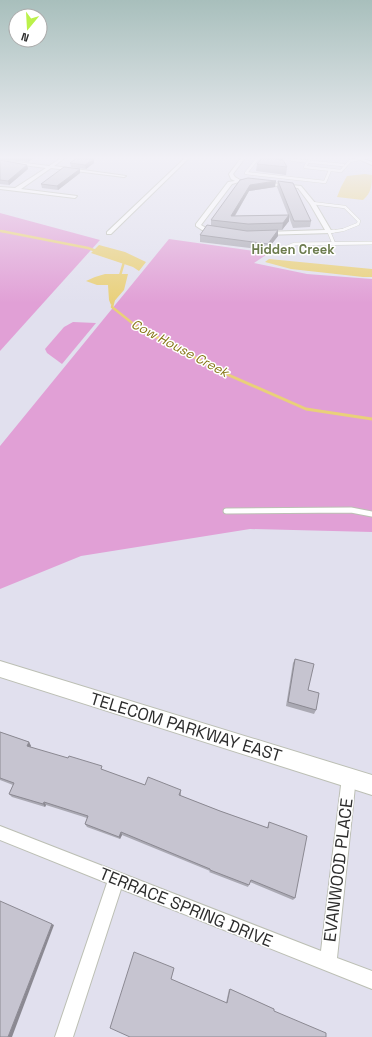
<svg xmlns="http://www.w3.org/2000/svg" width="372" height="1037" viewBox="0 0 372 1037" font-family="'Space Grotesk',sans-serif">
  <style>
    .green { fill: #e1a0d6 }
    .water { fill: #e9d07a }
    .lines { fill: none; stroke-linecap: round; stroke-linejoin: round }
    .stream-far2 { stroke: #e9d07a; stroke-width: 2 }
    .stream-far1 { stroke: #e9d07a; stroke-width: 2.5 }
    .stream { stroke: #e9d07a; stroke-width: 3 }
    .lane-far2-casing { stroke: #bcbfb4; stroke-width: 3.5 }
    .lane-far1-casing { stroke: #bcbfb4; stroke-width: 4 }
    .lane-casing { stroke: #bcbfb4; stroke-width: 7 }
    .street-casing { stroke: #bcbfb4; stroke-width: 2 }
    .secondary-casing { stroke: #bcbfb4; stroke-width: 2 }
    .lane-far2 { stroke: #fff; stroke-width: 2.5 }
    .lane-far1 { stroke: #fff; stroke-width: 3 }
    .lane { stroke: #fff; stroke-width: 5 }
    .street { fill: #fff; fill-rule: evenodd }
    .secondary { fill: #fff; fill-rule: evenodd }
    .wall { fill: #aaa9b3 }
    .shaded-wall { fill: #8b8992 }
    .building { fill: #c6c4d0; stroke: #8b8992 }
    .labels { text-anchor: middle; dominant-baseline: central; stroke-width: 3; stroke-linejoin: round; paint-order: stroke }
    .far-neighbourhood-label { font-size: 13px; font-weight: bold; fill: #6d7c4f; stroke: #fff }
    .far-water-label { font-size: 13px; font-style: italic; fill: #857414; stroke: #fff }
    .near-street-label { font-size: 17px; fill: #2d2d2d; stroke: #fff }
  </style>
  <rect width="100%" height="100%" fill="#e1e0ee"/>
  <g class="green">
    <path d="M 0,213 L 100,240 L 0,351 Z"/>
    <path d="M 169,239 L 269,253 L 254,263 L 307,274 L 372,279 L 372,532 L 250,529 L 81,556 L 0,589 L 0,446 Z"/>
    <path d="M 73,322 L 96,323 L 62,364 L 47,353 L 45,349 L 64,327 Z"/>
  </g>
  <g class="water">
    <path d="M 365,174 L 372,175 C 372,186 371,193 363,200 L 337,197 L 341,187 L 347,176 Z"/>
    <path d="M 99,245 L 125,252 L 146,262 L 139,271 L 133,267 L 91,253 Z"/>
    <path d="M 269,259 L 372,269 L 372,277 L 363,277 L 291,269 L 265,262 Z"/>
    <path d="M 105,274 L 128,274 L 124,290 L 111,305 L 109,300 L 108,285 L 97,285 L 86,281 L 95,277 Z"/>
  </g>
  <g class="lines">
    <path class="stream-far2" d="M 0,231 L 7,232"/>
    <g class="stream-far1">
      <path d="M 1,231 L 88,248 L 99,252"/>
      <path d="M 119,279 L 124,262 L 122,261"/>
      <path d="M 114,299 L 112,307 L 136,326"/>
    </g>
    <path class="stream" d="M 134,325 L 224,373 L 306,409 L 372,419"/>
    <defs>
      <g id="lane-far2">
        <path d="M 258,158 L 246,173 L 325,182 L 330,170"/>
        <path d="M 293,158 L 292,160 L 343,165"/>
        <path d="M 310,158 L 305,167 L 341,171 L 350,161 L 364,158"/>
        <path d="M 312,203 L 345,207 L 359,221 L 358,224 L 343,230 L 329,232"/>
      </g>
      <g id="lane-far1">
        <path d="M 334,244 L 329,232 L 334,231"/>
        <path d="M 289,252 L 287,247 L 295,244 L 372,243"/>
      </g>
      <path id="lane" d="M 226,511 L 351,510 L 372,514"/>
      <g id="street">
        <path d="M 61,158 L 65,158 L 54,166 L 126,176 L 124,177 L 51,168 L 21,189 L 77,196 L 75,198 L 0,189 L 0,187 L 15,188 L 46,168 L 0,162 L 0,160 L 49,166 Z"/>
        <path d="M 185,158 L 189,158 L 111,234 L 107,234 L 107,232 Z"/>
        <path d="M 241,158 L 245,158 L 233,174 L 235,177 L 240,180 L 301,186 L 315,203 L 332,232 L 331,233 L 262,235 L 261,234 L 264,232 L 325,230 L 310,204 L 298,188 L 239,182 L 232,184 L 201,225 L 206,228 L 220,230 L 220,232 L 202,230 L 196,226 L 196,224 L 228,182 L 235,181 L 231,179 L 229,174 Z"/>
        <path d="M 356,158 L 361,158 L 372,162 L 372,165 Z"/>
        <path d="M 349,770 L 354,772 L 356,777 L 337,958 L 372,971 L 372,989 L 121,889 L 73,1037 L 55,1037 L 107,883 L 0,840 L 0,826 L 321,951 L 342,777 L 344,772 Z"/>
      </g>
      <path id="secondary" d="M 0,661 L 372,775 L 372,795 L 0,677 Z"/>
    </defs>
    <use href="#lane-far2" class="lane-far2-casing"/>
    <use href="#lane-far1" class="lane-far1-casing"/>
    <use href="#lane" class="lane-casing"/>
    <use href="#street" class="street-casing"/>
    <use href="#secondary" class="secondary-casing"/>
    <use href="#lane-far2" class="lane-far2"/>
    <use href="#lane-far1" class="lane-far1"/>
    <use href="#lane" class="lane"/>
    <use href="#street" class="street"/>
    <use href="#secondary" class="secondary"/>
  </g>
  <g class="wall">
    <path d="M 0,158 L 34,158 L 28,162 L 0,159 Z"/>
    <path d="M 0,160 L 27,165 L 28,169 L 9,185 L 0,184 Z"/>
    <path d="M 282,160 L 287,167 L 286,175 L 256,171 L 257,164 Z"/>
    <path d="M 70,163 L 94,163 L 86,169 L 71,167 Z"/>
    <path d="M 80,169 L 80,173 L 58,190 L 42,188 L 41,184 Z"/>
    <path d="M 240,180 L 275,187 L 249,191 L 235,216 L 288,215 L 277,187 L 278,181 L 311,221 L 310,227 L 293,228 L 289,217 L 289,221 L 282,230 L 278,230 L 278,236 L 267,250 L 200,242 L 200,235 L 211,226 L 211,220 Z"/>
    <path d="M 295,659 L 308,690 L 316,710 L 314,714 L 286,706 L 293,663 Z"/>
    <path d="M 0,732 L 29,742 L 31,746 L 30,747 L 103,770 L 145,785 L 181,790 L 181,796 L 220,811 L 267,828 L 269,822 L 295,898 L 293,900 L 250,882 L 248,887 L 209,872 L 210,871 L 122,835 L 120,839 L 87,827 L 85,824 L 87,818 L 46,805 L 45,807 L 12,797 L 9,794 L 13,785 L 0,780 Z"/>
    <path d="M 174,968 L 171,979 L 226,1003 L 229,989 L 230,989 L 274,1009 L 130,1037 Z"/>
  </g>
  <g class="shaded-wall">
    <path d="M 27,158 L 34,158 L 28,162 Z"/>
    <path d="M 280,158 L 284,158 L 278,167 L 279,160 Z"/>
    <path d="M 94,159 L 94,163 L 86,169 L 85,165 Z"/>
    <path d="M 27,165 L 28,169 L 9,185 L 8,181 Z"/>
    <path d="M 80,169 L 80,173 L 58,190 L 57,186 Z"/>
    <path d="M 276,181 L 275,187 L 249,191 L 231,222 L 231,216 L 250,185 Z"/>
    <path d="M 289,215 L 289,221 L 282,230 L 283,223 Z"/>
    <path d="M 278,230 L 278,236 L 267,250 L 268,244 Z"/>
    <path d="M 29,742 L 31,746 L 29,749 L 27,746 Z"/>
    <path d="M 44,802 L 46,805 L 45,807 L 43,804 Z"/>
    <path d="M 121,832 L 122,835 L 120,839 L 119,837 Z"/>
    <path d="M 52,924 L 54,925 L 12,1037 L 8,1037 Z"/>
  </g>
  <g class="building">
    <path d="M 77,158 L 86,158 L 94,159 L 85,165 L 70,163 Z"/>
    <path d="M 262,158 L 280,158 L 279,160 L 283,160 L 287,167 L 257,164 Z"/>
    <path d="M 0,160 L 27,165 L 8,181 L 0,180 Z"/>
    <path d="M 64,167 L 80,169 L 57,186 L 41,184 Z"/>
    <path d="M 248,178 L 276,181 L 250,185 L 231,216 L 289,215 L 283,223 L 248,224 L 211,220 L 240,180 Z"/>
    <path d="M 278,181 L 293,183 L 311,221 L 294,221 Z"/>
    <path d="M 207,225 L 247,231 L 278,230 L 268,244 L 200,235 Z"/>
    <path d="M 295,659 L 314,664 L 308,690 L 319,693 L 316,710 L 288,702 Z"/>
    <path d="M 0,732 L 29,742 L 27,746 L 68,758 L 69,756 L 102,766 L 101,769 L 145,785 L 148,777 L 181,790 L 179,795 L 220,811 L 268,828 L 269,822 L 307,836 L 295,898 L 251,880 L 249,885 L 210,870 L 210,869 L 121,832 L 119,837 L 85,824 L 88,816 L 44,802 L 43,804 L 9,794 L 14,783 L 0,778 Z"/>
    <path d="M 0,901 L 52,924 L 8,1037 L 0,1037 Z"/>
    <path d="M 134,952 L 174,968 L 171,979 L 227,1003 L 230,989 L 274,1009 L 274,1011 L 326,1033 L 326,1037 L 130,1037 L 110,1028 Z"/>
  </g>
  <linearGradient id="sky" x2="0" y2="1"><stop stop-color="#a8bfbc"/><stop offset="0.52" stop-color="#f2f1f7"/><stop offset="1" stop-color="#f2f1f7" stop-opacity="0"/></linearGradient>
  <rect width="372" height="303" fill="url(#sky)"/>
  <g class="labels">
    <g class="far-neighbourhood-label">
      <text x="293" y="249">Hidden Creek</text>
    </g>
    <g class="far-water-label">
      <text transform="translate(180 348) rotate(28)">Cow House Creek</text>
    </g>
    <g class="near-street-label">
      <text transform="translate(186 727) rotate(17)">TELECOM PARKWAY EAST</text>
      <text transform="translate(338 870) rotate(-83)">EVANWOOD PLACE</text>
      <text transform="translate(186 907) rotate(22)">TERRACE SPRING DRIVE</text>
    </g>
  </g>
  <g transform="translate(28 28) rotate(198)"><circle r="19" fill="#ffffff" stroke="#ababab"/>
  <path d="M0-3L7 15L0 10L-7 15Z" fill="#bbf14a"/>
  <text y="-6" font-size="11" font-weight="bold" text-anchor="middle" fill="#2d2d2d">N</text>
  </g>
</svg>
